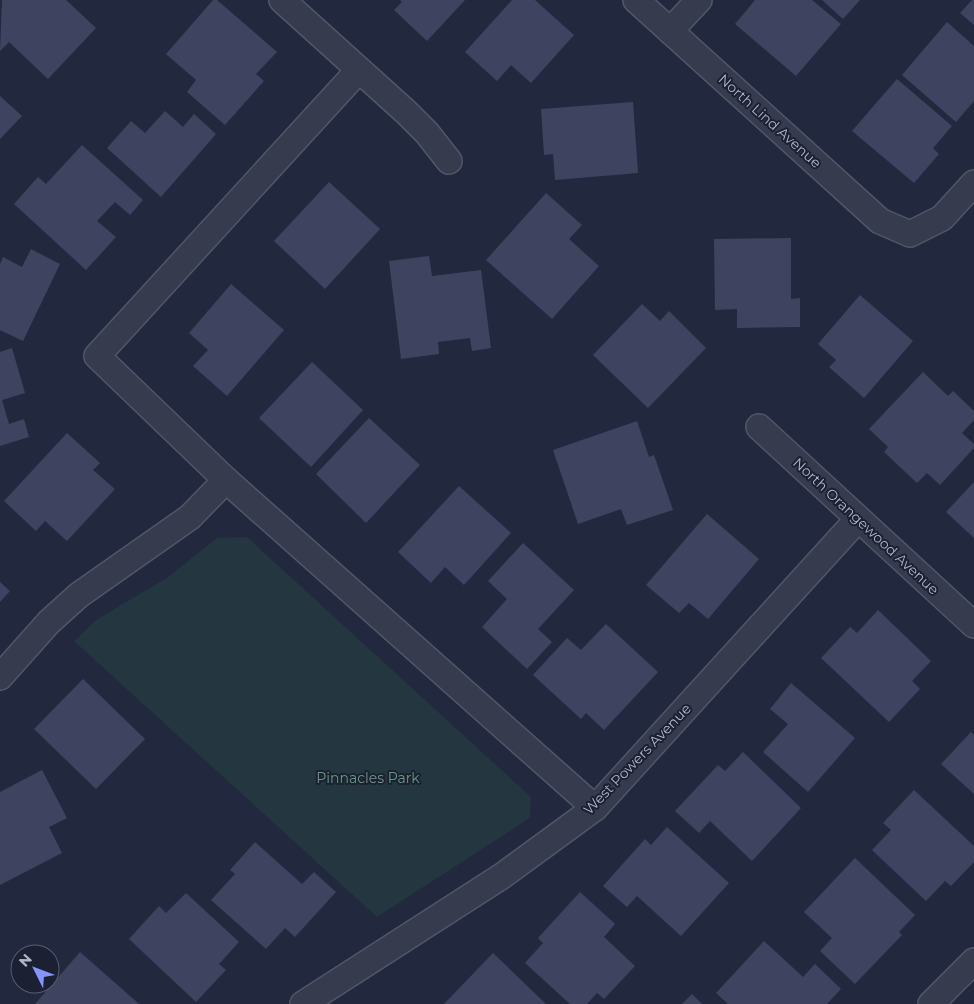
<svg xmlns="http://www.w3.org/2000/svg" width="974" height="1004" viewBox="0 0 974 1004" font-family="Montserrat,sans-serif">
  <style>
    .green { fill: #24363f }
    .building { fill: #3e445f }
    .lines { fill: none; stroke-linecap: round; stroke-linejoin: round }
    .minor-casing { stroke: #525669; stroke-width: 28 }
    .minor { stroke: #363b4e; stroke-width: 25 }
    .labels { text-anchor: middle; dominant-baseline: central; stroke-width: 4; stroke-linejoin: round; paint-order: stroke }
    .street-label { font-size: 14px; fill: #b2b6c9; stroke: #1c2033 }
    .park-label { font-size: 14px; fill: #689c80; stroke: #1c2033 }
  </style>
  <rect width="100%" height="100%" fill="#22283e"/>
  <path class="green" d="M 247,537 L 531,797 L 530,818 L 377,917 L 74,641 L 96,620 L 168,577 L 217,538 Z"/>
  <g class="building">
    <path d="M 2,0 L 66,0 L 96,28 L 48,79 L 9,42 L 0,51 Z"/>
    <path d="M 213,0 L 217,0 L 277,52 L 256,74 L 264,81 L 225,125 L 187,92 L 196,80 L 166,54 Z"/>
    <path d="M 400,0 L 465,0 L 427,41 L 394,10 L 402,2 Z"/>
    <path d="M 512,0 L 535,0 L 574,35 L 531,83 L 511,65 L 497,81 L 465,52 Z"/>
    <path d="M 755,0 L 812,0 L 841,24 L 796,76 L 735,24 Z"/>
    <path d="M 822,0 L 860,0 L 843,19 Z"/>
    <path d="M 972,0 L 974,0 L 974,25 L 960,13 Z"/>
    <path d="M 947,22 L 974,46 L 974,101 L 956,122 L 902,75 Z"/>
    <path d="M 897,79 L 952,126 L 933,148 L 939,154 L 914,183 L 852,131 Z"/>
    <path d="M 0,96 L 22,116 L 0,139 Z"/>
    <path d="M 633,102 L 638,173 L 555,180 L 553,154 L 544,155 L 541,109 Z"/>
    <path d="M 165,111 L 183,127 L 194,114 L 216,134 L 161,197 L 107,148 L 131,121 L 145,133 Z"/>
    <path d="M 82,145 L 143,200 L 130,215 L 115,202 L 97,221 L 116,237 L 86,270 L 14,204 L 38,177 L 46,184 Z"/>
    <path d="M 329,182 L 380,229 L 325,289 L 274,241 Z"/>
    <path d="M 546,193 L 582,225 L 569,239 L 599,266 L 552,319 L 486,260 Z"/>
    <path d="M 791,238 L 791,299 L 800,298 L 800,327 L 737,328 L 737,309 L 715,310 L 714,239 Z"/>
    <path d="M 31,249 L 60,264 L 23,341 L 0,330 L 0,264 L 3,257 L 22,267 Z"/>
    <path d="M 429,256 L 432,276 L 481,270 L 491,348 L 472,351 L 470,338 L 438,342 L 439,354 L 401,359 L 389,261 Z"/>
    <path d="M 231,284 L 284,330 L 227,396 L 193,366 L 208,350 L 189,333 Z"/>
    <path d="M 860,295 L 913,341 L 864,398 L 829,367 L 836,360 L 818,344 Z"/>
    <path d="M 642,304 L 660,321 L 669,311 L 706,348 L 648,408 L 593,355 Z"/>
    <path d="M 12,348 L 25,393 L 2,400 L 9,424 L 24,419 L 29,437 L 0,446 L 0,352 Z"/>
    <path d="M 312,362 L 363,410 L 311,467 L 259,418 Z"/>
    <path d="M 923,372 L 948,396 L 953,391 L 974,411 L 974,420 L 962,433 L 974,444 L 974,448 L 940,485 L 927,473 L 917,483 L 884,452 L 888,447 L 869,429 Z"/>
    <path d="M 369,418 L 420,465 L 366,523 L 316,474 Z"/>
    <path d="M 637,421 L 649,457 L 654,455 L 673,510 L 627,525 L 621,509 L 578,524 L 553,450 Z"/>
    <path d="M 67,433 L 100,463 L 93,470 L 115,489 L 67,541 L 45,521 L 36,531 L 4,501 Z"/>
    <path d="M 974,482 L 974,538 L 946,512 Z"/>
    <path d="M 459,486 L 511,533 L 464,585 L 445,567 L 431,583 L 398,552 Z"/>
    <path d="M 707,514 L 759,559 L 708,619 L 689,603 L 679,613 L 646,585 Z"/>
    <path d="M 523,543 L 574,590 L 538,629 L 552,642 L 527,669 L 482,627 L 507,599 L 488,581 Z"/>
    <path d="M 0,582 L 10,591 L 0,602 Z"/>
    <path d="M 878,610 L 931,661 L 912,681 L 920,689 L 889,722 L 821,658 L 850,627 L 857,633 Z"/>
    <path d="M 606,624 L 658,672 L 604,730 L 586,713 L 581,719 L 533,675 L 567,638 L 581,650 Z"/>
    <path d="M 83,679 L 145,739 L 96,789 L 34,729 Z"/>
    <path d="M 791,683 L 855,738 L 808,792 L 763,752 L 788,724 L 770,709 Z"/>
    <path d="M 971,732 L 974,735 L 974,794 L 941,764 Z"/>
    <path d="M 743,752 L 801,808 L 752,861 L 710,821 L 699,833 L 675,811 L 718,765 L 725,771 Z"/>
    <path d="M 42,770 L 67,818 L 49,827 L 62,853 L 0,885 L 0,792 Z"/>
    <path d="M 914,790 L 974,846 L 974,862 L 951,886 L 945,881 L 926,901 L 872,850 L 891,830 L 883,823 Z"/>
    <path d="M 667,827 L 729,883 L 681,936 L 637,896 L 627,907 L 603,886 L 645,839 L 651,845 Z"/>
    <path d="M 255,842 L 302,884 L 314,872 L 336,892 L 295,937 L 285,928 L 266,949 L 211,900 L 235,874 L 230,870 Z"/>
    <path d="M 855,858 L 915,915 L 899,932 L 902,935 L 855,984 L 820,951 L 832,938 L 804,912 Z"/>
    <path d="M 580,892 L 615,924 L 604,937 L 635,966 L 604,999 L 597,993 L 587,1004 L 570,1004 L 525,963 L 543,943 L 538,938 Z"/>
    <path d="M 186,893 L 239,942 L 219,964 L 226,970 L 196,1002 L 129,939 L 159,906 L 166,913 Z"/>
    <path d="M 764,941 L 803,977 L 815,964 L 841,989 L 827,1004 L 728,1004 L 716,993 Z"/>
    <path d="M 80,952 L 139,1004 L 35,1004 Z"/>
    <path d="M 493,953 L 546,1004 L 444,1004 Z"/>
    <path d="M 692,994 L 702,1004 L 682,1004 Z"/>
  </g>
  <g class="lines">
    <defs>
      <g id="minor">
        <path d="M 282,0 L 406,112 L 427,133 L 449,161"/>
        <path d="M 636,0 L 880,221 L 910,234 L 942,218 L 974,183"/>
        <path d="M 670,31 L 699,0"/>
        <path d="M 358,71 L 97,356 L 226,480 L 595,808"/>
        <path d="M 759,427 L 974,625"/>
        <path d="M 0,677 L 49,622 L 79,595 L 190,517 L 226,480"/>
        <path d="M 303,1004 L 502,876 L 595,808 L 858,519"/>
        <path d="M 931,1004 L 974,961"/>
      </g>
    </defs>
    <use href="#minor" class="minor-casing"/>
    <use href="#minor" class="minor"/>
  </g>
  <g class="labels">
    <g class="street-label">
      <text transform="translate(770 121) rotate(42)">North Lind Avenue</text>
      <text transform="translate(866 526) rotate(43)">North Orangewood Avenue</text>
      <text transform="translate(637 759) rotate(-46)">West Powers Avenue</text>
    </g>
    <g class="park-label">
      <text x="368" y="778">Pinnacles Park</text>
    </g>
  </g>
  <g transform="translate(35 969) rotate(312)"><circle r="24" fill="#1c2033" stroke="#585c6f"/>
  <path d="M0-4L9 19L0 12L-9 19Z" fill="#8496fd"/>
  <text y="-8" font-size="14" font-weight="bold" text-anchor="middle" fill="#b2b6c9">N</text>
  </g>
</svg>
